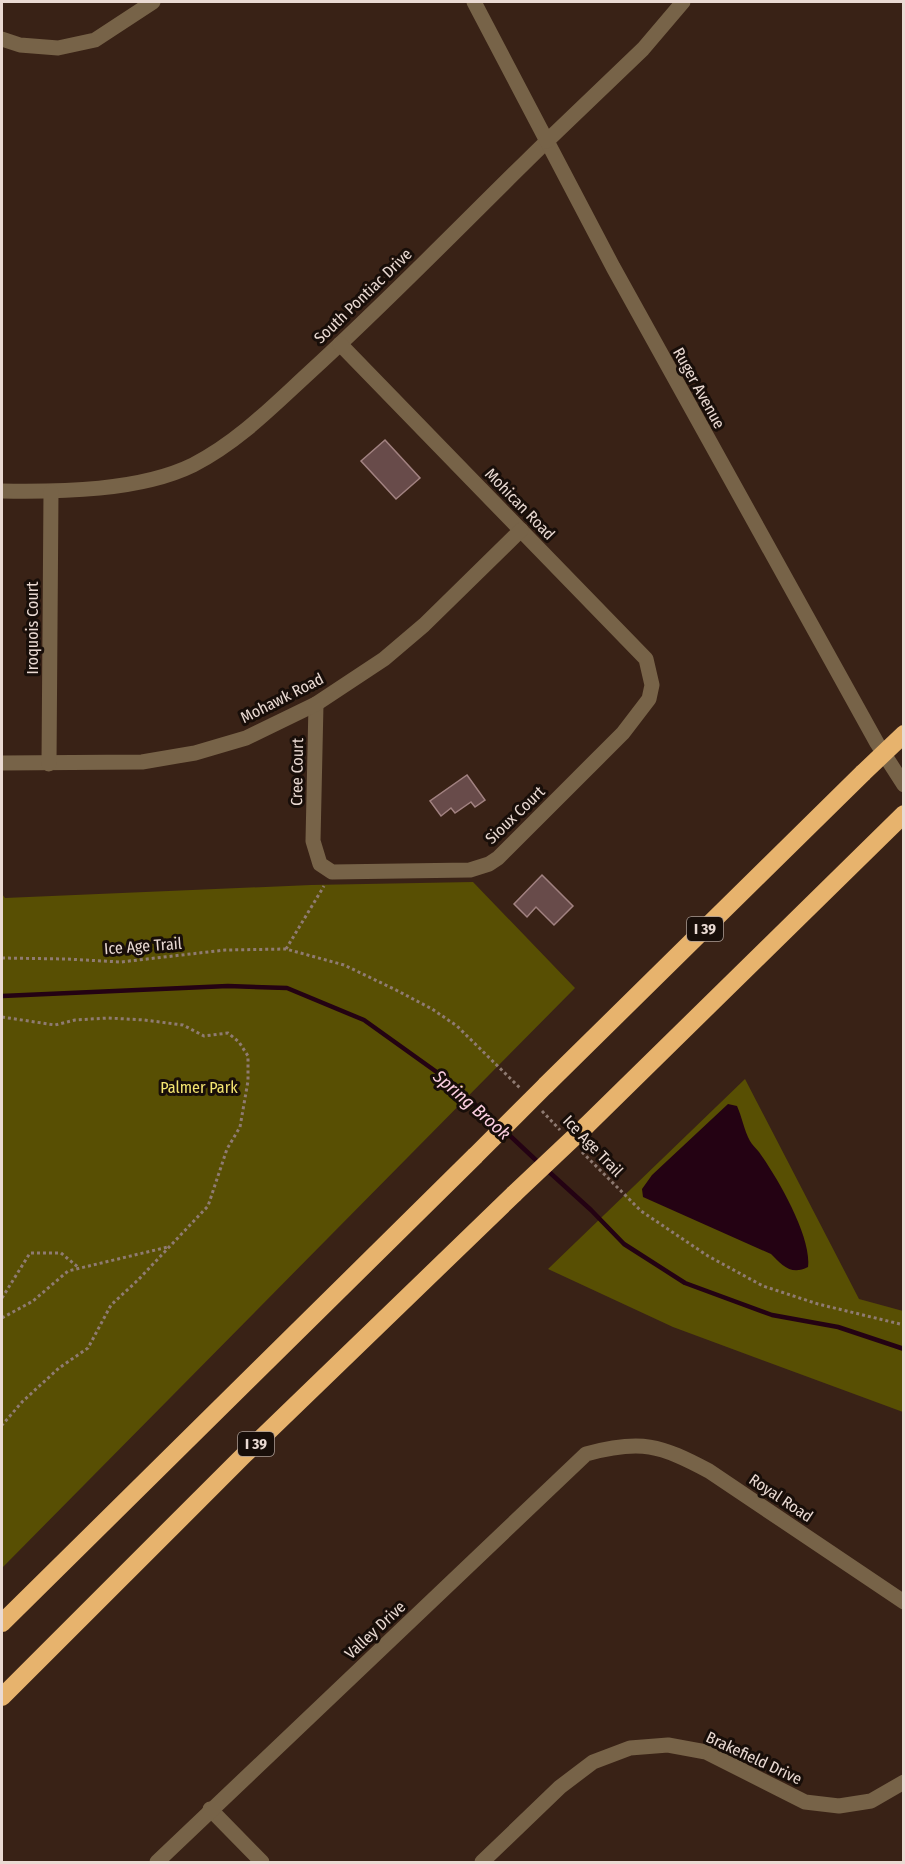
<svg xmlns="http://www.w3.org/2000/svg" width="905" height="1864" viewBox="0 0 905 1864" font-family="'Fira Sans Condensed',sans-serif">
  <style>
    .green { fill: #584f03 }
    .water { fill: #240213 }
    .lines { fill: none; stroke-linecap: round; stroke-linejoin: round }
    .stream { stroke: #240213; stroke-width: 4.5 }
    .building { fill: #684b4a; stroke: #a28281; stroke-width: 1.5 }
    .path { stroke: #8f7b72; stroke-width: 3; stroke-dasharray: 3 3; stroke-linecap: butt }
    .minor { stroke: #776348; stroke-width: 15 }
    .tertiary { stroke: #776348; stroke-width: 15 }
    .motorway { stroke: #e7b36d; stroke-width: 18 }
    .motorway-bridge { stroke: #e7b36d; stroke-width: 18 }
    .labels { text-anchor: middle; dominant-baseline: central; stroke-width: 6; stroke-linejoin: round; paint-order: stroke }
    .shield { fill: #180e09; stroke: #ab9d96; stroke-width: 1.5 }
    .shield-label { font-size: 15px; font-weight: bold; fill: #eadad3 }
    .street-label { font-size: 16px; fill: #eadad3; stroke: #180e09 }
    .park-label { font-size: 16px; fill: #f4e471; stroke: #180e09 }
    .water-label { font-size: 18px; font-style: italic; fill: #fccfe1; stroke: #180e09 }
  </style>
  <rect width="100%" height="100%" fill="#392216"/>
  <g class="green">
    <path d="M 473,882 L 575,988 L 2,1568 L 2,894 L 5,898 L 311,885 Z"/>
    <path d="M 745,1079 L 859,1299 L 903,1311 L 903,1412 L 673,1327 L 548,1269 Z"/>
  </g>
  <path class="water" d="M 728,1104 L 737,1106 C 742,1117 744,1130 750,1141 C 752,1145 756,1148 759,1152 C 777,1177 812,1237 808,1267 C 791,1276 782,1265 771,1254 L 643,1197 L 642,1189 L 652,1175 Z"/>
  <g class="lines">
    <g class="stream">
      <path d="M 2,996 L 228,986 L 287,988 L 364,1020 L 452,1083 L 498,1126"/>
      <path d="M 505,1131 L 540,1164"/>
      <path d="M 547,1170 L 591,1210 L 624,1244 L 685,1283 L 772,1315 L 838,1327 L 904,1349"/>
    </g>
  </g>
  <g class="building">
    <path d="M 385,440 L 420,478 L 396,499 L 361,461 Z"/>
    <path d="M 467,775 L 485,800 L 475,807 L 471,802 L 455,813 L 451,808 L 441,816 L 430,801 Z"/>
    <path d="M 542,875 L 573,906 L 554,925 L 536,907 L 527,917 L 514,904 Z"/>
  </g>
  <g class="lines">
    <g class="path">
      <path d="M 286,949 L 324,886"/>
      <path d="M 2,958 L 66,959 L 121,962 L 225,950 L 286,949 L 344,965 L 396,990 L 432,1009 L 457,1026 L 521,1089"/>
      <path d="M 2,1017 L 55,1025 L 75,1020 L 108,1018 L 144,1020 L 183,1025 L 204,1036 L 228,1033 L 239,1042 L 248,1056 L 248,1081 L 240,1127 L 227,1149 L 208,1206 L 138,1280 L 111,1305 L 88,1348 L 59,1368 L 23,1401 L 2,1425"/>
      <path d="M 542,1111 L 560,1130"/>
      <path d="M 582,1152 L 641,1211 L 708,1256 L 763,1286 L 818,1304 L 904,1325"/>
      <path d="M 2,1298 L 30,1253 L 61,1253 L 79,1268"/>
      <path d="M 2,1318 L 33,1301 L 68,1271 L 168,1247"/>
    </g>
    <g class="minor">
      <path d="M 2,39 L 20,45 L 58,48 L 95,40 L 153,2"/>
      <path d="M 2,491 C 60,492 140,491 193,465 C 238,442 273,406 310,372 C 391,298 468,218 547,141"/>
      <path d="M 316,704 L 313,841 L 320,864 L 332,872 L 470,870 L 489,864 L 498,858 L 623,733 L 649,699 L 652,685 L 646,659 L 340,344"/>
      <path d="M 2,763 L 142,762 L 195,753 L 246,738 L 316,704 L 384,659 L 424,625 L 521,530"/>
      <path d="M 49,764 L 51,492"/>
      <path d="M 210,1809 L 262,1862"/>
      <path d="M 157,1862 L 586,1454 C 641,1439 660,1445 709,1471 L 904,1602"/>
      <path d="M 482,1862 L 560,1787 L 593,1762 L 630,1748 L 668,1745 L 706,1752 L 805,1802 L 839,1806 L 871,1801 L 904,1782"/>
    </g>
    <g class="tertiary">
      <path d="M 474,2 L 613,267 L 877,743 L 904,785"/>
      <path d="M 547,141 L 643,49 L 683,2"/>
    </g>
    <g class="motorway">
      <path d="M 546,1085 L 863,773"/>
      <path d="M 586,1126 L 904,814"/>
      <path d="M 2,1623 L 475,1156"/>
      <path d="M 2,1697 L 244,1455 L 514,1194"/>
    </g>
    <g class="motorway-bridge">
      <path d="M 863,773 L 904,734"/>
      <path d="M 475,1156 L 546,1085"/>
      <path d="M 514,1194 L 586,1126"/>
    </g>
  </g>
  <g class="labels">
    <g class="shield">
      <rect x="687" y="917" width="36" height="24" rx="4.5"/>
      <rect x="238" y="1432" width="36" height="24" rx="4.5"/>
    </g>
    <g class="shield-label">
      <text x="705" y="929">I 39</text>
      <text x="256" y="1444">I 39</text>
    </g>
    <g class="street-label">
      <text transform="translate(363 296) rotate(-44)">South Pontiac Drive</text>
      <text transform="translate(699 388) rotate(61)">Ruger Avenue</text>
      <text transform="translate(520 504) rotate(46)">Mohican Road</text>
      <text transform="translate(32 628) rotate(-90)">Iroquois Court</text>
      <text transform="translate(282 698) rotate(-27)">Mohawk Road</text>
      <text transform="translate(297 772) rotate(-89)">Cree Court</text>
      <text transform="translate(515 815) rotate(-44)">Sioux Court</text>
      <text transform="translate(143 946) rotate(-4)">Ice Age Trail</text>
      <text transform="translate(593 1146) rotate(46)">Ice Age Trail</text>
      <text transform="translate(781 1498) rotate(34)">Royal Road</text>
      <text transform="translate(375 1630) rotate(-43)">Valley Drive</text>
      <text transform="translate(754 1758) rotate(25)">Brakefield Drive</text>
    </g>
    <g class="park-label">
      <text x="199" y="1087">Palmer Park</text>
    </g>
    <g class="water-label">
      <text transform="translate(472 1105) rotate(41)">Spring Brook</text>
    </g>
  </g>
  <rect width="905" height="1864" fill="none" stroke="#eadad3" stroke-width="6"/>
</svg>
